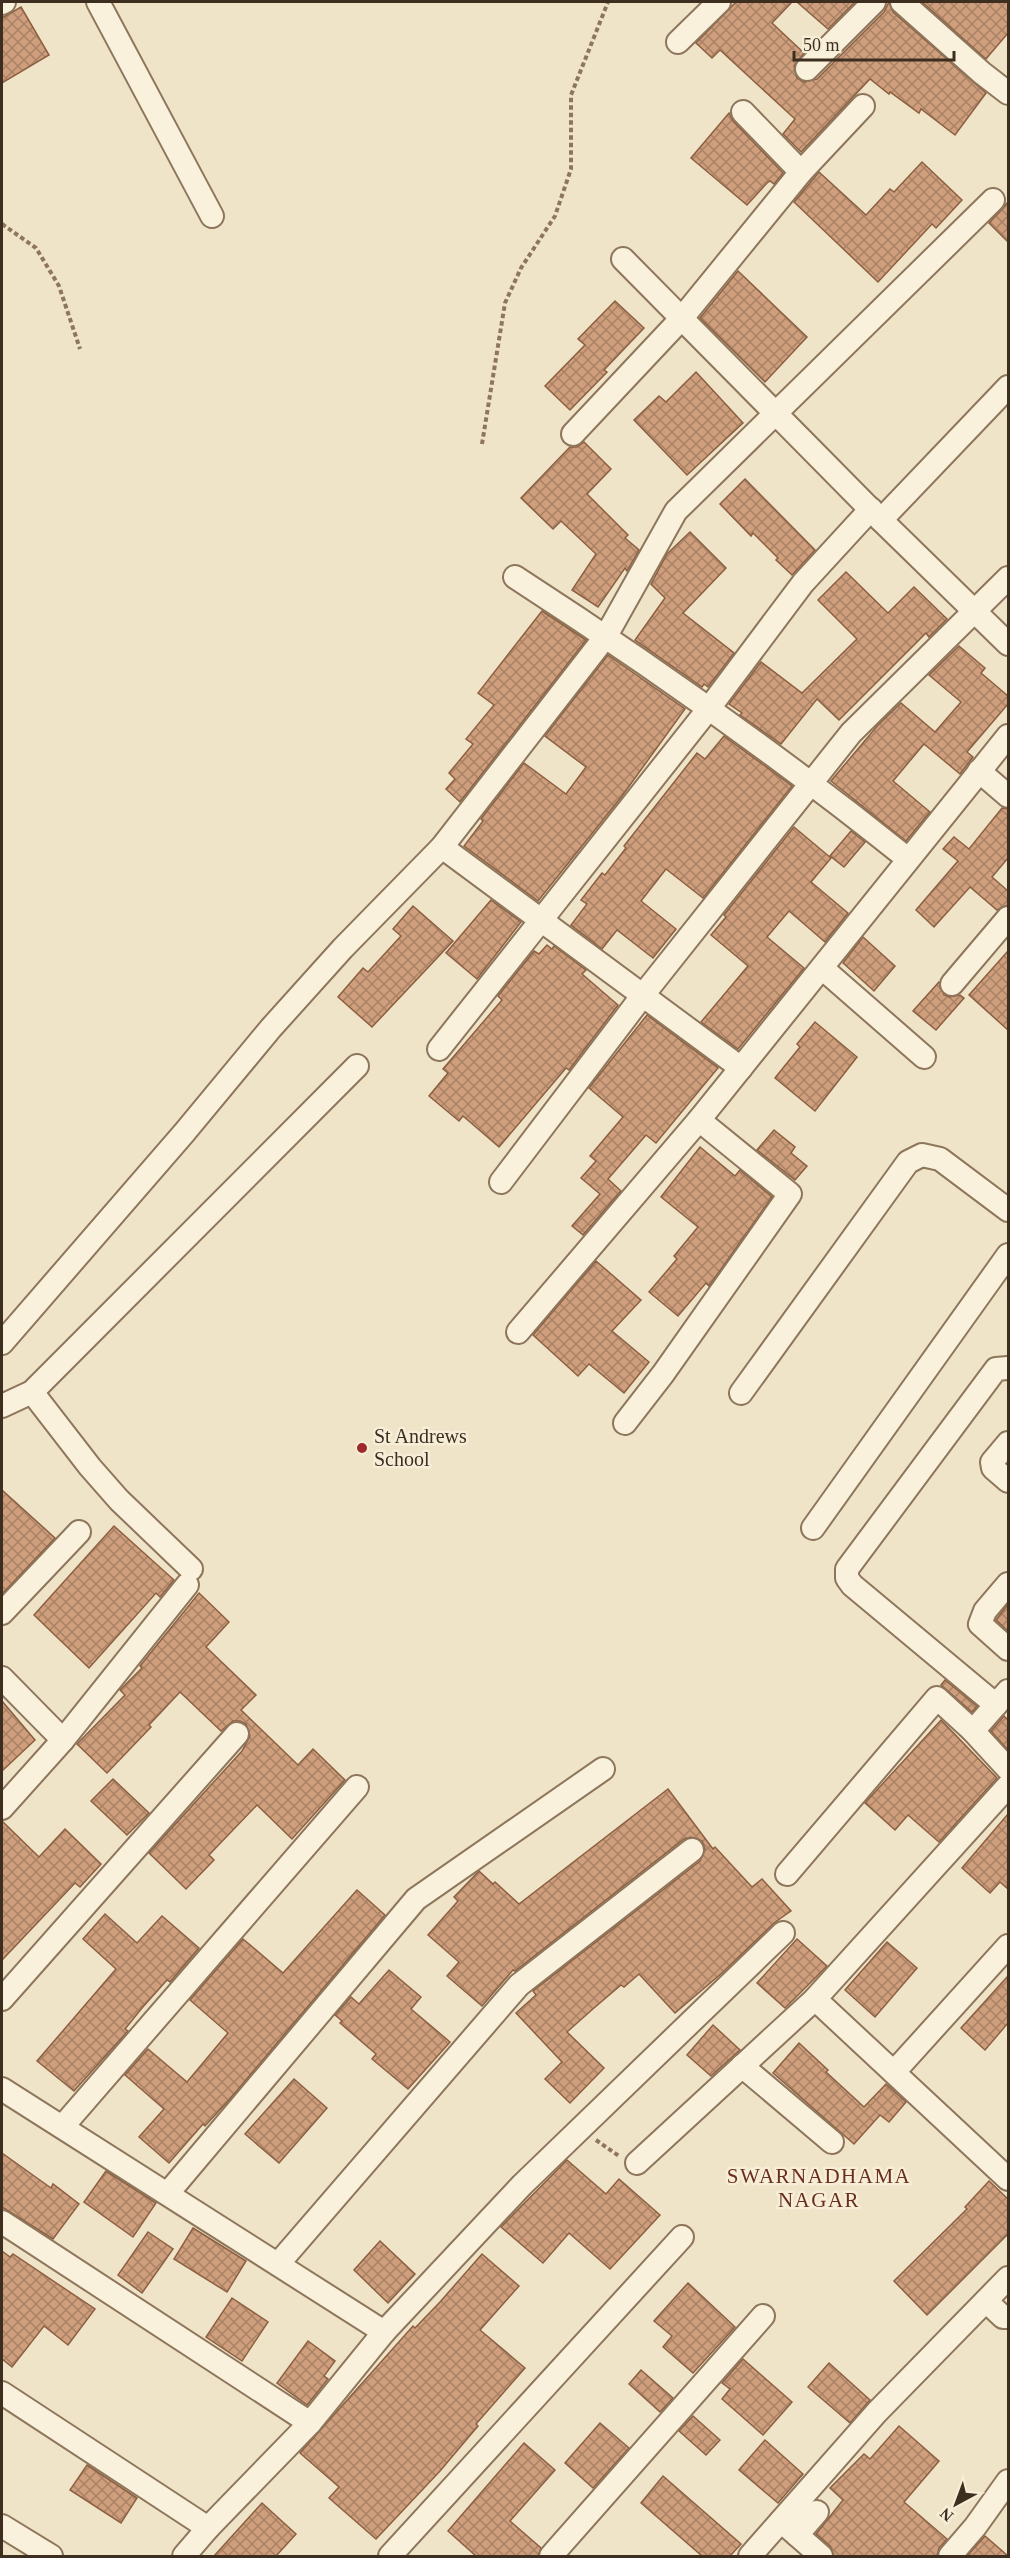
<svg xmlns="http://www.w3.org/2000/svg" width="1010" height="2558" viewBox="0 0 1010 2558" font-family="'Times New Roman',serif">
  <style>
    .building { fill: url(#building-cross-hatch); stroke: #8d5f41; stroke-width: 1.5 }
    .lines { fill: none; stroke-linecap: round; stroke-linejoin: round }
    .minor-casing { stroke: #8d765c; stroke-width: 26 }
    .path { stroke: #8d765c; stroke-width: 4; stroke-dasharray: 4.5 3; stroke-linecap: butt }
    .minor { stroke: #faf1dc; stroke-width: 22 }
    .poi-dot { fill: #9e2a2b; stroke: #f7eed8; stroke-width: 2 }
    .labels { text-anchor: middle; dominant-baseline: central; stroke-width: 5; stroke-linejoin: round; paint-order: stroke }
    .poi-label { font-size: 20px; fill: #3d2e20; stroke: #f7eed8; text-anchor: start }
    .neighbourhood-label { font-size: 21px; letter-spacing: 1.5px; fill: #6b2e1e; stroke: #f7eed8 }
  </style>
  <defs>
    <pattern id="building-cross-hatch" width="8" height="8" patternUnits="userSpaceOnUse" patternTransform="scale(1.5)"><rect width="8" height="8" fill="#cf9f7d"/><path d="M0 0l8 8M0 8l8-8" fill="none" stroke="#a98266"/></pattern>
  </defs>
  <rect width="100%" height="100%" fill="#f0e4c8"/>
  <g class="building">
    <path d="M 736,2 L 792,2 L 772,23 L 804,53 L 794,66 L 797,78 L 804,82 L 817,79 L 884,12 L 889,2 L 893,12 L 986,93 L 955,135 L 921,109 L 919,113 L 890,92 L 889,94 L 870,79 L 801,152 L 783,134 L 795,119 L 720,50 L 712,58 L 696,43 Z"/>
    <path d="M 797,2 L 855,2 L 828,29 Z"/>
    <path d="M 922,2 L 1008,2 L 1008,33 L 986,59 Z"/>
    <path d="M 21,7 L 49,55 L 2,83 L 2,18 Z"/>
    <path d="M 729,113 L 733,121 L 783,173 L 774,184 L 770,181 L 767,183 L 747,205 L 691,158 Z"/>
    <path d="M 922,162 L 962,200 L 936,228 L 932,224 L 878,282 L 794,202 L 819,172 L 866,215 L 890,189 L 894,192 Z"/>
    <path d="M 1008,202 L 1008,242 L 989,223 Z"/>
    <path d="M 738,271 L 807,337 L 765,382 L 700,318 Z"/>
    <path d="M 615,301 L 644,328 L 604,370 L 607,372 L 570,410 L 545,386 L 585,345 L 578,339 Z"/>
    <path d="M 696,372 L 743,423 L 687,475 L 634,420 L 659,396 L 666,402 Z"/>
    <path d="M 584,442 L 611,469 L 587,494 L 628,535 L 625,538 L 639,550 L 627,571 L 625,568 L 598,607 L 572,590 L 596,554 L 561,521 L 553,529 L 521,498 L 570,447 L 577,447 Z"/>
    <path d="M 745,479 L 815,550 L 792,575 L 776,560 L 778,558 L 753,533 L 751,536 L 720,504 Z"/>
    <path d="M 690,532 L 726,568 L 683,613 L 734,653 L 708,687 L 704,684 L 702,687 L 635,640 L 665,598 L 651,584 L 667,554 Z"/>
    <path d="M 846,572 L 888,613 L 914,587 L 947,619 L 929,637 L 926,633 L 839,720 L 817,699 L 781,744 L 740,715 L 742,713 L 729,704 L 761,662 L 802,693 L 857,639 L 818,600 Z"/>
    <path d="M 542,611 L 586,640 L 460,802 L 446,789 L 455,779 L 449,773 L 473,744 L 466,739 L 494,705 L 478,693 Z"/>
    <path d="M 959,646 L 985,668 L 981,673 L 1008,696 L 1008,704 L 967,752 L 973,757 L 960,774 L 924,744 L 893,781 L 930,812 L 906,841 L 831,781 L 878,725 L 901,703 L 935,732 L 961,702 L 929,675 Z"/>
    <path d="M 608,655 L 685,709 L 622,796 L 538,901 L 464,846 L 483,821 L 481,819 L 524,763 L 566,794 L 586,767 L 545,736 Z"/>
    <path d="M 724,736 L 792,786 L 703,898 L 666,869 L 641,901 L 676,929 L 653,958 L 617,930 L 602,949 L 571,925 L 587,904 L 581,900 L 602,873 L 605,875 L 626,848 L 624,846 L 697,753 L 705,759 Z"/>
    <path d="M 1002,808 L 1008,809 L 1008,858 L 992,877 L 1008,891 L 1008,905 L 997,910 L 970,887 L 934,927 L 916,910 L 958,861 L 943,849 L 954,837 L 969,849 Z"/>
    <path d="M 794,827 L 831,858 L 811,882 L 848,913 L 825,942 L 789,911 L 767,937 L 804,968 L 738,1049 L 701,1022 L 748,966 L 711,935 L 726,917 L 724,915 Z"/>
    <path d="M 851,831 L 865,842 L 844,867 L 830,856 Z"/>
    <path d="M 491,900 L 521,922 L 477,979 L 446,953 Z"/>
    <path d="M 413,906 L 453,941 L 372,1027 L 338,997 L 363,968 L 368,972 L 401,936 L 393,929 Z"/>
    <path d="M 863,937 L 895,966 L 874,991 L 843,963 Z"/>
    <path d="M 547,945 L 552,949 L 554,946 L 586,970 L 582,974 L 618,1005 L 569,1070 L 566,1068 L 499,1147 L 463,1116 L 459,1121 L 429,1096 L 448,1073 L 443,1069 L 502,1000 L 498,996 L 534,951 L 539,954 Z"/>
    <path d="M 1008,951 L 1008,1030 L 969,995 Z"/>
    <path d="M 939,982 L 944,995 L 950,997 L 960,995 L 964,998 L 936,1030 L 913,1011 Z"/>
    <path d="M 647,1015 L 718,1068 L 656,1143 L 646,1135 L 608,1179 L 621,1191 L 583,1235 L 572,1226 L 600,1194 L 581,1178 L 596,1161 L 590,1156 L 623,1117 L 589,1088 Z"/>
    <path d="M 815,1022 L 857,1057 L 815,1111 L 775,1078 L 800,1047 L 797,1044 Z"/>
    <path d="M 774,1130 L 795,1147 L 791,1153 L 807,1166 L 795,1180 L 757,1150 Z"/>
    <path d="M 700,1147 L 735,1176 L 740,1170 L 772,1197 L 709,1286 L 706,1283 L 678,1316 L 649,1292 L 677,1259 L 674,1256 L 698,1227 L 661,1197 Z"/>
    <path d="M 596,1261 L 641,1300 L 612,1331 L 649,1362 L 624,1393 L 589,1364 L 578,1376 L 533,1335 Z"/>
    <path d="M 2,1490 L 55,1538 L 2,1594 Z"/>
    <path d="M 114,1526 L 174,1580 L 160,1597 L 156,1593 L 89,1668 L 34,1615 Z"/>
    <path d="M 199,1593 L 229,1622 L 206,1647 L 256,1695 L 241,1710 L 298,1765 L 313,1749 L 345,1780 L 292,1839 L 257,1805 L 209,1855 L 214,1860 L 186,1889 L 149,1853 L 242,1751 L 250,1736 L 246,1724 L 240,1721 L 233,1721 L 221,1731 L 180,1692 L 149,1725 L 151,1727 L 107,1773 L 77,1744 L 125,1695 L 120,1690 L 142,1668 L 140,1666 Z"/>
    <path d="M 1008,1604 L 1008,1631 L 996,1620 Z"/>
    <path d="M 945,1680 L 977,1706 L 972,1712 L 941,1685 Z"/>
    <path d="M 2,1701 L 35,1740 L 2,1771 Z"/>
    <path d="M 1004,1716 L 1008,1720 L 1008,1750 L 991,1731 Z"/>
    <path d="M 941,1720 L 997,1778 L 939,1842 L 908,1815 L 895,1830 L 865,1803 Z"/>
    <path d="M 113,1779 L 149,1813 L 127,1835 L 91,1801 Z"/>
    <path d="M 668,1789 L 713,1849 L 715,1847 L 752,1887 L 762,1879 L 791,1911 L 774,1923 L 722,1973 L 675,2013 L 639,1974 L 624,1987 L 621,1985 L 594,2008 L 567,2032 L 604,2068 L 570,2103 L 545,2079 L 562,2062 L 516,2013 L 536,1995 L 533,1991 L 700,1861 L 705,1849 L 702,1841 L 691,1837 L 684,1839 L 515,1971 L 513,1970 L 482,2006 L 447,1976 L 459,1962 L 428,1935 L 458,1901 L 454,1897 L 479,1871 L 493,1884 L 495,1882 L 519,1904 Z"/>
    <path d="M 1008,1814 L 1008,1889 L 1000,1882 L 990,1893 L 962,1868 Z"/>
    <path d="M 2,1821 L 39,1857 L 65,1829 L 101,1864 L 80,1887 L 75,1883 L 2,1960 Z"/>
    <path d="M 357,1890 L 385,1915 L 229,2100 L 205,2126 L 203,2124 L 169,2163 L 139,2137 L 164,2109 L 125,2075 L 148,2049 L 187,2082 L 228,2033 L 190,2000 L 243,1939 L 283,1973 Z"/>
    <path d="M 105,1914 L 137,1943 L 162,1916 L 199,1948 L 170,1982 L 167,1980 L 142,2008 L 125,2029 L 128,2031 L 74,2091 L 37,2061 L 116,1969 L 83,1939 Z"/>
    <path d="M 797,1939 L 827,1966 L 785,2008 L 757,1983 Z"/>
    <path d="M 887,1942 L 917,1968 L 875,2017 L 845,1990 Z"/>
    <path d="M 389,1970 L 421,1997 L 411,2009 L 450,2042 L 408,2089 L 372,2059 L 376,2054 L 340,2023 L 342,2021 L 335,2015 L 351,1997 L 359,2004 Z"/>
    <path d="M 1008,1976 L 1008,2023 L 985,2050 L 961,2028 Z"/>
    <path d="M 713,2025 L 740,2050 L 711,2076 L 687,2055 Z"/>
    <path d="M 799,2043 L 828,2070 L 826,2072 L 864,2107 L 886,2084 L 906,2102 L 889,2122 L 880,2115 L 854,2144 L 773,2073 Z"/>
    <path d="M 294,2079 L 327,2108 L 279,2163 L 245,2134 Z"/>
    <path d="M 2,2153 L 51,2188 L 53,2184 L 79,2204 L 53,2239 L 2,2207 Z"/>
    <path d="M 567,2160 L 606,2194 L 619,2179 L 660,2215 L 610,2269 L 569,2233 L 543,2263 L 501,2227 Z"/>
    <path d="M 106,2171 L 156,2203 L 133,2237 L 84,2202 Z"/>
    <path d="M 989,2181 L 1008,2199 L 1008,2234 L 927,2315 L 894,2281 L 967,2209 L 965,2207 Z"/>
    <path d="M 193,2228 L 246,2261 L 227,2292 L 174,2259 Z"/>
    <path d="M 148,2232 L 173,2249 L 142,2293 L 118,2275 Z"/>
    <path d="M 380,2241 L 415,2274 L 388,2303 L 354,2270 Z"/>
    <path d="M 2,2251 L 10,2257 L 13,2254 L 95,2309 L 68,2345 L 44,2326 L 12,2367 L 2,2359 Z"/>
    <path d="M 482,2254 L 519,2286 L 480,2330 L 525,2368 L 476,2424 L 478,2426 L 440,2471 L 376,2539 L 329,2498 L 339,2487 L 300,2453 L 413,2326 L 415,2328 L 440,2302 Z"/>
    <path d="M 688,2283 L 735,2327 L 693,2373 L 663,2347 L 672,2336 L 654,2321 Z"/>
    <path d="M 232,2298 L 268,2322 L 242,2361 L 206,2337 Z"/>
    <path d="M 308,2341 L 335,2361 L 324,2376 L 328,2379 L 307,2405 L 277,2383 Z"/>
    <path d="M 743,2359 L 792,2402 L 763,2435 L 722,2399 L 730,2389 L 722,2383 Z"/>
    <path d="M 829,2363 L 870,2400 L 850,2423 L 808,2387 Z"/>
    <path d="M 641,2370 L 673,2398 L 660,2412 L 629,2384 Z"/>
    <path d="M 693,2416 L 720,2440 L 706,2455 L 679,2431 Z"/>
    <path d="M 600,2423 L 629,2448 L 593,2488 L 565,2463 Z"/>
    <path d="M 899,2426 L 939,2461 L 904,2502 L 947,2539 L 939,2548 L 937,2556 L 834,2556 L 830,2546 L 816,2534 L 843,2500 L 830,2488 L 864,2454 L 870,2459 Z"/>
    <path d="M 765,2440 L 803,2474 L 778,2503 L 739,2470 Z"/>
    <path d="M 524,2443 L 555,2470 L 510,2521 L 541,2548 L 538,2556 L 476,2556 L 448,2531 Z"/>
    <path d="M 87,2465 L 137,2498 L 121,2523 L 70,2490 Z"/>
    <path d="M 663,2476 L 741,2544 L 730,2556 L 702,2556 L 641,2503 Z"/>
    <path d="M 262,2503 L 296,2534 L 276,2556 L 214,2556 Z"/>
    <path d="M 985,2536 L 1008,2556 L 967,2556 Z"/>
  </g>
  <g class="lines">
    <defs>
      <g id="minor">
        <path d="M 98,2 L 212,216"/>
        <path d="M 902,2 L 982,73 L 1008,93"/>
        <path d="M 2,3 L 4,2"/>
        <path d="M 678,42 L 719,2"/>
        <path d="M 807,69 L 874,2"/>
        <path d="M 801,172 L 863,106"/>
        <path d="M 623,259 L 881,520 L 1008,644"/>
        <path d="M 573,434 L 682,318 L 801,172 L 743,112"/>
        <path d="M 881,520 L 1008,387"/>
        <path d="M 515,577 C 651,665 782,758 908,859"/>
        <path d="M 979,771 L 1008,796"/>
        <path d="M 442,847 L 741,1068"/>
        <path d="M 822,968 L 924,1057"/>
        <path d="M 952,984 L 1008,918"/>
        <path d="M 439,1049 L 710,707 L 803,583 L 871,509"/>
        <path d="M 501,1182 L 643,995 L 851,733 L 1008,578"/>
        <path d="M 518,1332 L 699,1120 L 1008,736"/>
        <path d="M 2,1343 L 184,1133 L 271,1028 L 343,948 L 442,847 L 606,636 L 676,511 L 993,200"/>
        <path d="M 32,1392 L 90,1467 L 119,1500 L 191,1569"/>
        <path d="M 741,1393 L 908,1162 L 922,1155 L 940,1159 L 1008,1210"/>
        <path d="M 2,1406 L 32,1392 L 357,1066"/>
        <path d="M 625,1423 L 663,1374 L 790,1194 L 699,1120"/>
        <path d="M 1008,1443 L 992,1462 L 993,1468 L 1008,1481"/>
        <path d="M 813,1528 L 1008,1255"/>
        <path d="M 1008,1584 L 985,1611 L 980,1624 L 1008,1649"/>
        <path d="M 2,1613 L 79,1532"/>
        <path d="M 2,1678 L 63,1740"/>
        <path d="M 996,1705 L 852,1585 L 847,1578 L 847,1569 L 996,1369 L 1008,1368"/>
        <path d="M 973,1731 L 1008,1691"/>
        <path d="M 1008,1786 L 815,1999 L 1008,2179"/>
        <path d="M 2,1808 L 63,1740 L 187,1585"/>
        <path d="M 787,1874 L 937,1698 L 973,1731 L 1008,1769"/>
        <path d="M 2,1999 L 237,1734"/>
        <path d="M 742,2066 L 832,2142"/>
        <path d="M 894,2072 L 1008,1946"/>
        <path d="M 2,2089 L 384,2332"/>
        <path d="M 63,2126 L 357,1787"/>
        <path d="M 637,2163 L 815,1999"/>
        <path d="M 168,2193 L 416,1899 L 603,1769"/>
        <path d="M 2,2222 L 310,2423"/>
        <path d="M 278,2264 L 519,1985 L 692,1850"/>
        <path d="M 986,2301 L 1003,2317 L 1008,2317"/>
        <path d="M 2,2393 L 208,2528"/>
        <path d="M 781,2521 L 821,2556"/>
        <path d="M 2,2526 L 51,2556"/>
        <path d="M 797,2535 L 817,2512"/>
        <path d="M 184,2556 L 208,2528 L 310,2423 L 384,2332 L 522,2185 L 783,1933"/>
        <path d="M 390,2556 L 682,2237"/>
        <path d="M 551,2556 L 763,2316"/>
        <path d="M 750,2556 L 877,2412 L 1008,2278"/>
        <path d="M 950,2556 L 975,2527 L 1008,2481"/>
      </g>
    </defs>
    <use href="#minor" class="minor-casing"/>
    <g class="path">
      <path d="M 2,224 L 36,248 L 59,286 L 80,349"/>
      <path d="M 482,444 L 505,303 L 521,268 L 555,216 L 571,169 L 571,95 L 608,2"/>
      <path d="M 596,2140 L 619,2156"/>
    </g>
    <use href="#minor" class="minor"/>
  </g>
  <circle class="poi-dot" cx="362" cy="1448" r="6"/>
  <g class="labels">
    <g class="poi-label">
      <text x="374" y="1436">St Andrews<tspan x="374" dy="23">School</tspan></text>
    </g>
    <g class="neighbourhood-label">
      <text x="819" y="2176">SWARNADHAMA<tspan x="819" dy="24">NAGAR</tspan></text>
    </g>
  </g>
  <rect width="1010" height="2558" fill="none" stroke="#3d2e20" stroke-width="6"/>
  <g transform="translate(956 2504) rotate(221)" stroke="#f7eed8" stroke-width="4.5" paint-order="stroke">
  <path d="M0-4.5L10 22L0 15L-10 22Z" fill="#3d2e20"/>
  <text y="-9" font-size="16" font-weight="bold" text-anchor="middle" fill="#3d2e20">N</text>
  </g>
  <path d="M794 51v9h160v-9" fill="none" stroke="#3d2e20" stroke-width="3"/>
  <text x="803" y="51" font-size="18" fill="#3d2e20" stroke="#f7eed8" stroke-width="4.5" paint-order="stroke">50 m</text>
</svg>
